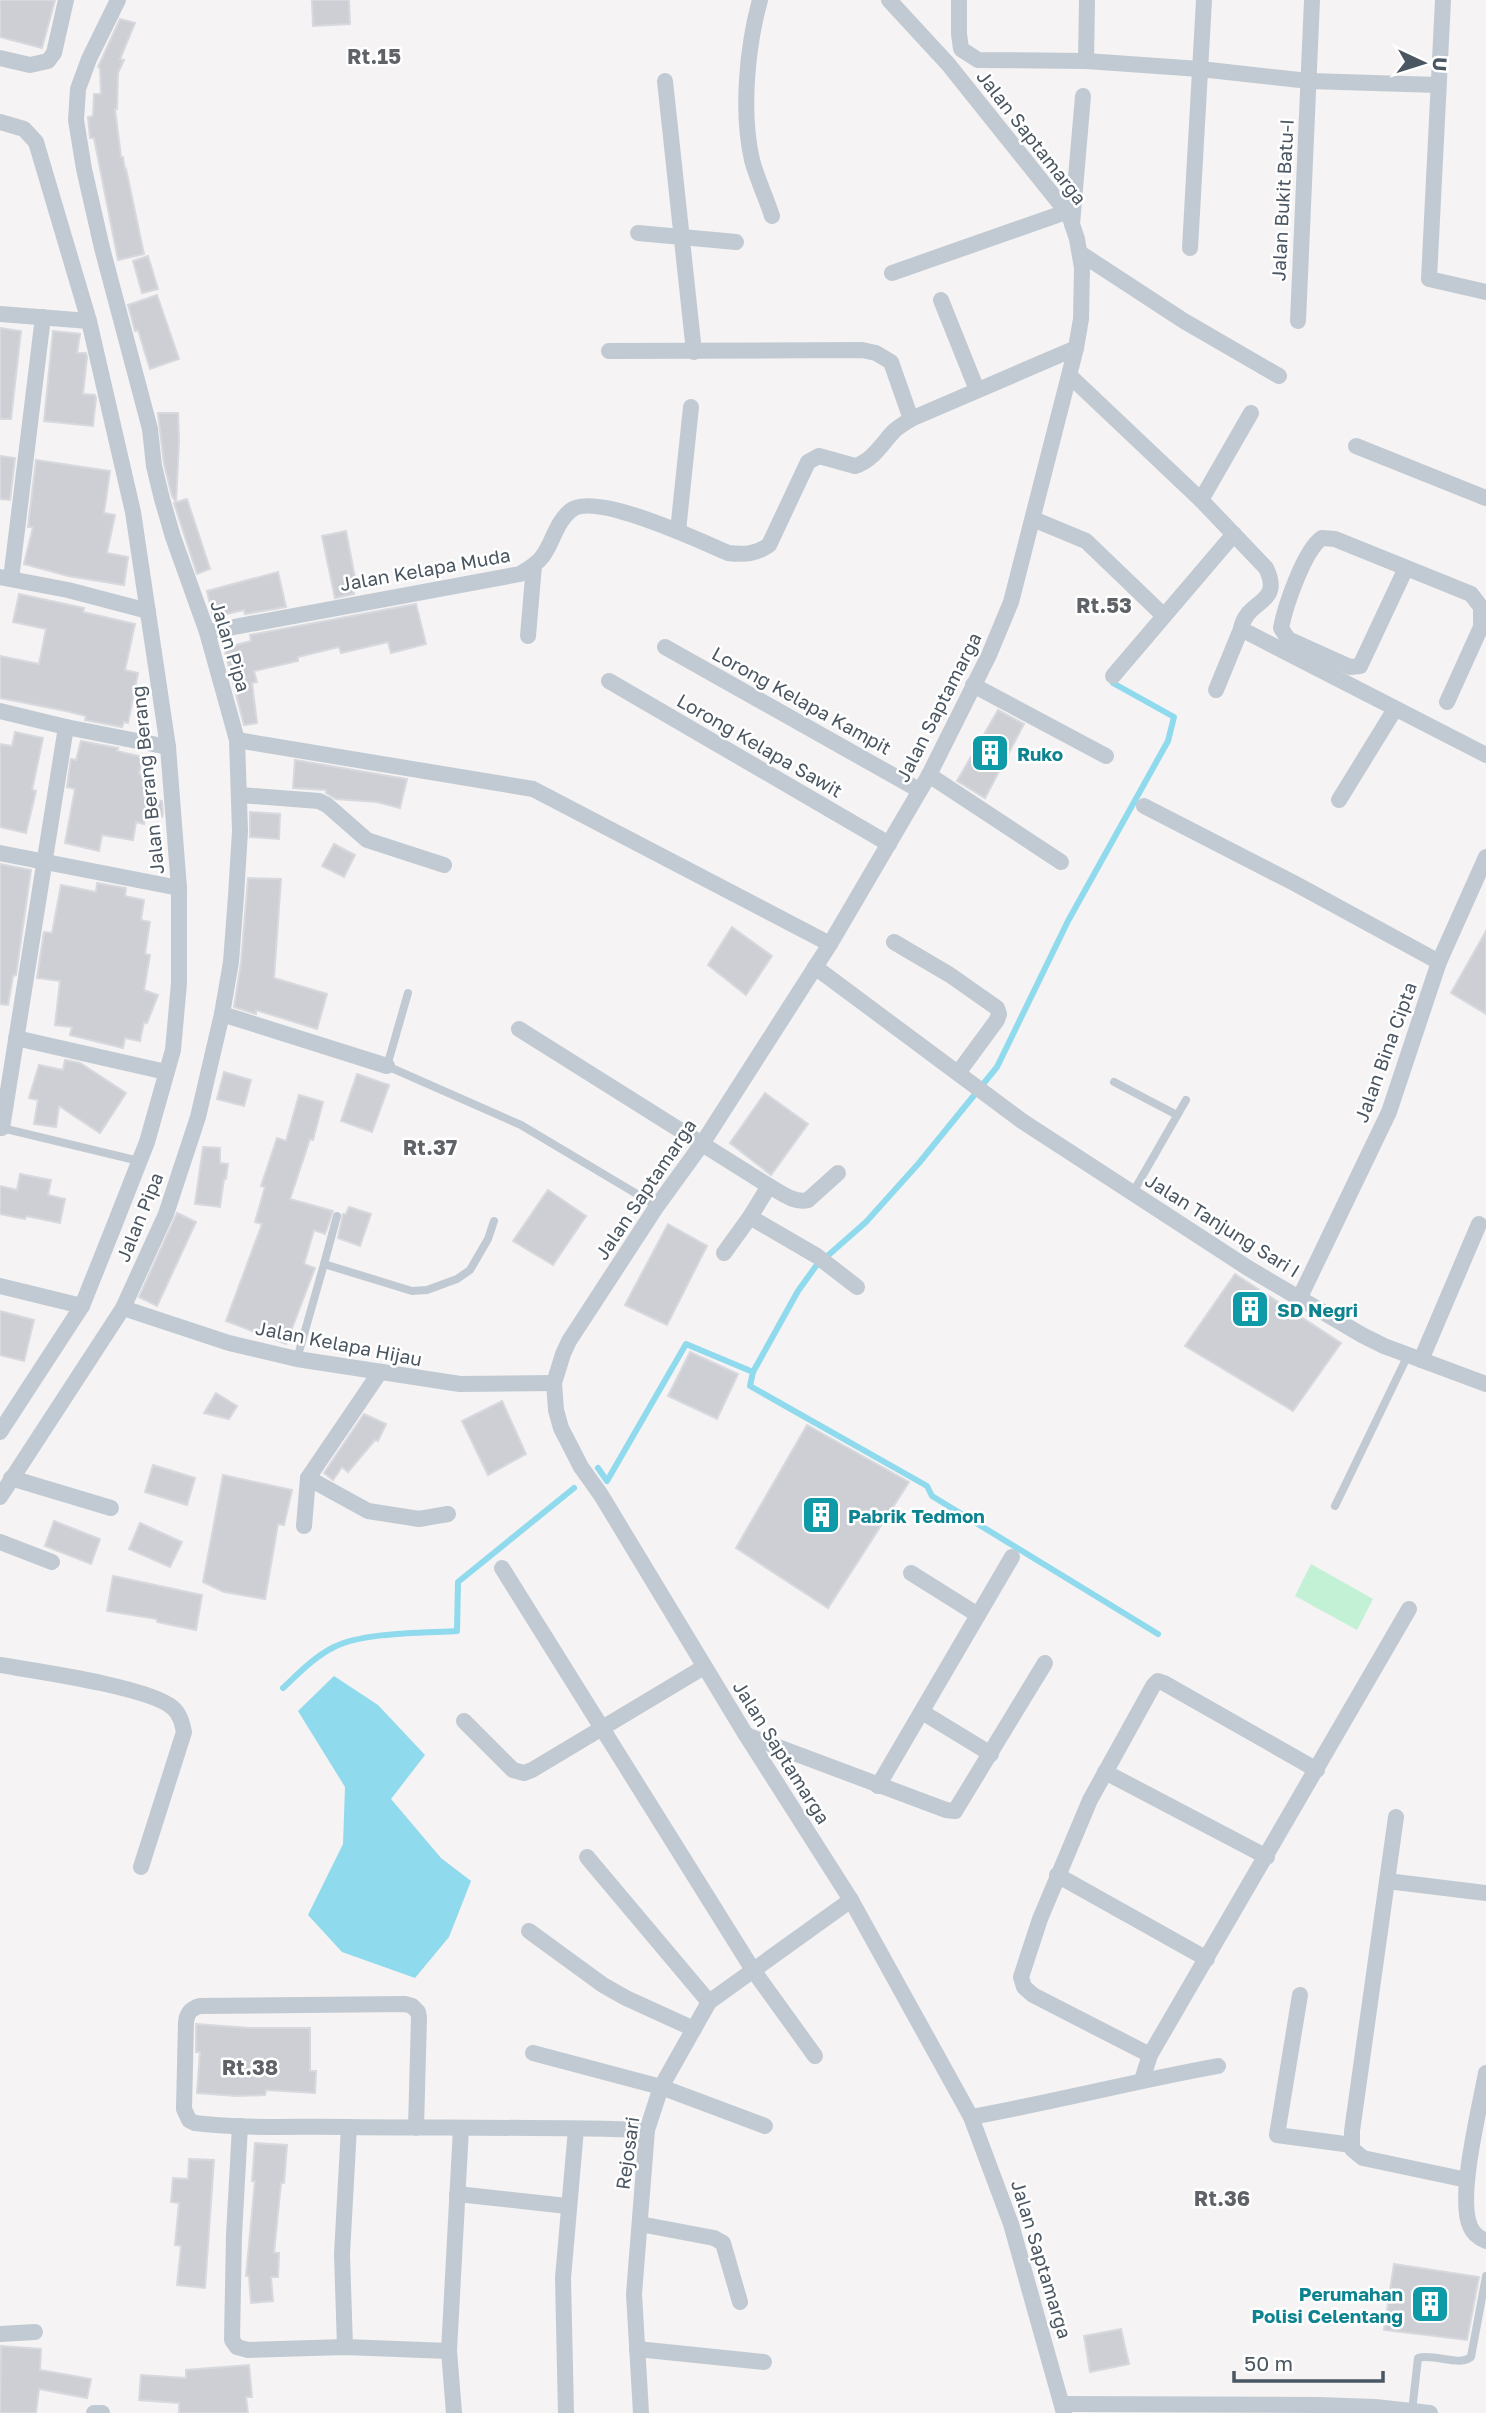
<svg xmlns="http://www.w3.org/2000/svg" width="1486" height="2413" viewBox="0 0 1486 2413" font-family="'Golos Text',sans-serif">
  <style>
    .green { fill: #c3f1d5 }
    .water { fill: #90daee }
    .lines { fill: none; stroke-linecap: round; stroke-linejoin: round }
    .stream { stroke: #90daee; stroke-width: 6 }
    .building { fill: #cdcfd5; stroke: #d7d9de; stroke-width: 2 }
    .service { stroke: #c1cad2; stroke-width: 8 }
    .minor { stroke: #c1cad2; stroke-width: 16 }
    .labels { text-anchor: middle; dominant-baseline: central; stroke-width: 5; stroke-linejoin: round; paint-order: stroke }
    .street-label { font-size: 19px; fill: #4a5661; stroke: #fff }
    .culture-label { font-size: 19px; font-weight: bold; fill: #0d838f; stroke: #fff; text-anchor: start }
    .neighbourhood-label { font-size: 21px; font-weight: bold; fill: #5f6368; stroke: #fff }
  </style>
  <rect width="100%" height="100%" fill="#f5f3f3"/>
  <path class="green" d="M 1311,1564 L 1373,1599 L 1357,1630 L 1295,1596 Z"/>
  <path class="water" d="M 334,1676 L 378,1705 L 425,1755 L 391,1799 L 441,1858 L 471,1881 L 449,1937 L 415,1978 L 342,1952 L 308,1915 L 343,1844 L 345,1787 L 298,1711 Z"/>
  <g class="lines">
    <g class="stream">
      <path d="M 753,1372 L 750,1386 L 927,1486 L 932,1496 L 1158,1634"/>
      <path d="M 598,1468 L 607,1481 L 686,1344 L 753,1372 L 798,1291 L 816,1266 L 866,1222 L 919,1163 L 997,1067 L 1068,921 L 1168,741 L 1174,717 L 1113,683"/>
      <path d="M 283,1688 C 299,1673 314,1657 334,1647 C 364,1632 423,1633 457,1631 L 458,1582 L 574,1488"/>
    </g>
  </g>
  <g class="building">
    <path d="M 0,0 L 55,0 L 42,48 L 0,37 Z"/>
    <path d="M 312,0 L 349,0 L 350,24 L 313,26 Z"/>
    <path d="M 120,19 L 135,23 L 120,59 L 124,60 L 118,73 L 117,109 L 115,109 L 121,157 L 123,157 L 125,170 L 126,169 L 144,254 L 118,260 L 94,138 L 90,138 L 88,117 L 93,116 L 94,94 L 101,94 L 100,68 L 98,67 Z"/>
    <path d="M 148,256 L 158,289 L 142,293 L 133,261 Z"/>
    <path d="M 157,295 L 179,359 L 150,369 L 138,330 L 135,331 L 128,305 Z"/>
    <path d="M 0,328 L 21,331 L 11,419 L 0,419 Z"/>
    <path d="M 53,331 L 80,334 L 77,353 L 86,353 L 87,357 L 83,394 L 95,395 L 96,398 L 93,426 L 44,421 Z"/>
    <path d="M 158,413 L 178,413 L 179,441 L 176,502 L 172,496 L 164,464 Z"/>
    <path d="M 0,456 L 15,458 L 10,500 L 0,499 Z"/>
    <path d="M 36,460 L 110,471 L 104,513 L 115,515 L 107,553 L 128,557 L 124,585 L 68,576 L 24,564 L 33,527 L 28,527 Z"/>
    <path d="M 187,499 L 210,569 L 197,574 L 174,503 Z"/>
    <path d="M 346,531 L 355,578 L 350,580 L 354,594 L 335,598 L 322,536 Z"/>
    <path d="M 278,572 L 286,607 L 245,614 L 244,610 L 213,617 L 207,591 Z"/>
    <path d="M 19,594 L 84,608 L 83,612 L 135,624 L 125,670 L 138,673 L 128,723 L 124,722 L 122,727 L 85,720 L 86,716 L 66,711 L 0,698 L 0,656 L 39,664 L 46,629 L 13,622 Z"/>
    <path d="M 416,604 L 426,644 L 391,653 L 388,642 L 341,653 L 339,647 L 298,657 L 298,661 L 254,671 L 257,682 L 252,683 L 257,723 L 244,725 L 224,648 L 251,641 L 250,635 Z"/>
    <path d="M 998,710 L 1024,724 L 985,798 L 957,781 Z"/>
    <path d="M 15,732 L 43,738 L 32,790 L 36,791 L 26,833 L 0,827 L 0,744 L 12,746 Z"/>
    <path d="M 81,741 L 118,748 L 117,751 L 143,757 L 139,774 L 148,776 L 144,797 L 162,801 L 163,814 L 162,817 L 146,813 L 144,824 L 136,822 L 133,840 L 102,835 L 99,851 L 65,843 L 75,789 L 67,787 L 71,759 L 76,760 Z"/>
    <path d="M 295,760 L 407,779 L 400,808 L 377,802 L 336,799 L 326,793 L 326,790 L 293,788 Z"/>
    <path d="M 250,812 L 280,814 L 279,839 L 250,837 Z"/>
    <path d="M 334,844 L 355,855 L 344,877 L 322,866 Z"/>
    <path d="M 0,864 L 31,870 L 16,975 L 13,976 L 8,1005 L 0,1004 Z"/>
    <path d="M 248,878 L 281,879 L 274,978 L 327,994 L 317,1029 L 256,1010 L 256,1014 L 234,1007 L 241,963 Z"/>
    <path d="M 97,883 L 126,888 L 125,896 L 144,900 L 141,920 L 150,922 L 145,954 L 150,955 L 144,990 L 158,995 L 147,1023 L 144,1022 L 140,1041 L 125,1038 L 123,1048 L 70,1035 L 72,1027 L 55,1025 L 60,981 L 37,978 L 44,932 L 52,933 L 61,885 L 96,892 Z"/>
    <path d="M 732,927 L 772,956 L 746,995 L 708,965 Z"/>
    <path d="M 1486,931 L 1486,1014 L 1451,993 Z"/>
    <path d="M 65,1060 L 80,1063 L 126,1093 L 100,1133 L 59,1106 L 56,1127 L 34,1124 L 38,1100 L 29,1098 L 39,1065 L 63,1070 Z"/>
    <path d="M 224,1072 L 251,1080 L 244,1106 L 217,1099 Z"/>
    <path d="M 357,1074 L 389,1085 L 372,1132 L 341,1121 Z"/>
    <path d="M 765,1093 L 808,1124 L 771,1175 L 730,1143 Z"/>
    <path d="M 299,1095 L 323,1102 L 313,1140 L 310,1139 L 290,1199 L 333,1211 L 325,1234 L 314,1230 L 304,1264 L 315,1268 L 286,1344 L 226,1321 L 262,1224 L 255,1222 L 265,1187 L 261,1186 L 277,1138 L 286,1141 Z"/>
    <path d="M 203,1147 L 220,1148 L 220,1163 L 228,1164 L 226,1179 L 224,1179 L 220,1207 L 195,1204 Z"/>
    <path d="M 20,1174 L 51,1180 L 48,1195 L 65,1199 L 60,1223 L 26,1216 L 25,1219 L 0,1214 L 0,1186 L 17,1190 Z"/>
    <path d="M 548,1190 L 586,1216 L 553,1265 L 513,1241 Z"/>
    <path d="M 349,1207 L 371,1214 L 360,1246 L 338,1238 L 343,1214 L 346,1214 Z"/>
    <path d="M 177,1213 L 196,1222 L 157,1306 L 139,1297 Z"/>
    <path d="M 668,1224 L 707,1246 L 667,1325 L 625,1305 Z"/>
    <path d="M 1235,1274 L 1341,1343 L 1293,1411 L 1185,1346 Z"/>
    <path d="M 0,1311 L 34,1320 L 24,1361 L 0,1355 Z"/>
    <path d="M 690,1352 L 738,1374 L 717,1419 L 668,1396 Z"/>
    <path d="M 216,1393 L 237,1406 L 229,1419 L 204,1413 Z"/>
    <path d="M 502,1401 L 526,1454 L 488,1475 L 462,1421 Z"/>
    <path d="M 364,1414 L 386,1424 L 378,1441 L 375,1440 L 348,1472 L 342,1467 L 333,1480 L 324,1473 Z"/>
    <path d="M 807,1425 L 909,1482 L 828,1608 L 736,1548 Z"/>
    <path d="M 153,1465 L 195,1478 L 187,1505 L 145,1492 Z"/>
    <path d="M 223,1475 L 292,1490 L 284,1525 L 278,1524 L 265,1599 L 224,1592 L 203,1582 Z"/>
    <path d="M 54,1521 L 100,1539 L 91,1564 L 45,1546 Z"/>
    <path d="M 140,1523 L 182,1542 L 170,1567 L 129,1549 Z"/>
    <path d="M 113,1576 L 202,1595 L 196,1630 L 157,1622 L 157,1619 L 107,1611 Z"/>
    <path d="M 196,2024 L 250,2028 L 310,2028 L 310,2071 L 316,2071 L 315,2093 L 266,2090 L 265,2095 L 237,2096 L 197,2093 L 200,2052 L 196,2052 Z"/>
    <path d="M 255,2143 L 287,2145 L 284,2183 L 281,2183 L 274,2253 L 279,2253 L 278,2277 L 271,2277 L 273,2301 L 251,2303 L 249,2276 L 246,2276 L 255,2181 L 252,2181 Z"/>
    <path d="M 189,2159 L 214,2160 L 205,2288 L 177,2285 L 181,2246 L 175,2245 L 179,2203 L 171,2202 L 173,2178 L 188,2179 Z"/>
    <path d="M 1394,2264 L 1479,2277 L 1467,2340 L 1384,2330 Z"/>
    <path d="M 1121,2329 L 1129,2364 L 1090,2372 L 1084,2336 Z"/>
    <path d="M 1,2346 L 41,2349 L 40,2370 L 91,2379 L 87,2398 L 39,2389 L 36,2413 L 0,2413 Z"/>
    <path d="M 249,2365 L 252,2397 L 246,2397 L 248,2413 L 179,2413 L 179,2403 L 139,2400 L 141,2375 L 186,2378 L 186,2370 Z"/>
  </g>
  <g class="lines">
    <g class="service">
      <path d="M 408,993 L 387,1066 L 521,1125 L 657,1206"/>
      <path d="M 1114,1082 L 1177,1115"/>
      <path d="M 2,1128 L 139,1161"/>
      <path d="M 1132,1194 L 1186,1100"/>
      <path d="M 337,1216 L 324,1264 L 412,1291 L 427,1290 L 457,1279 L 470,1270 L 488,1239 L 494,1221"/>
      <path d="M 297,1359 L 324,1264"/>
      <path d="M 1335,1506 L 1408,1355"/>
      <path d="M 1412,2411 L 1418,2358 C 1434,2353 1458,2367 1471,2357 L 1486,2276"/>
    </g>
    <g class="minor">
      <path d="M 760,0 C 747,47 741,112 752,160 C 757,179 766,197 772,216"/>
      <path d="M 889,0 L 948,64 L 1069,215 L 1077,239 L 1082,268 L 1081,319 L 1076,348 L 1011,602 L 989,655 L 929,775 L 830,944 L 702,1144 L 657,1206 L 569,1341 L 563,1354 L 554,1383 L 556,1410 L 561,1428 L 581,1467 L 601,1495 L 746,1735 L 851,1900 L 971,2117 L 1011,2224 L 1064,2413"/>
      <path d="M 959,0 L 959,34 L 961,49 L 978,60 L 1086,61 L 1200,69 L 1309,81 L 1438,85"/>
      <path d="M 1443,0 L 1429,279 L 1486,292"/>
      <path d="M 0,58 L 30,65 L 48,61 L 54,53 L 66,0"/>
      <path d="M 1086,61 L 1087,0"/>
      <path d="M 665,81 L 694,352"/>
      <path d="M 0,122 L 24,129 L 36,142 L 89,321 L 133,512 L 168,747 L 179,888 L 179,983 L 173,1050 L 147,1142 L 114,1226 L 82,1306 L 0,1432"/>
      <path d="M 1072,224 L 1083,96"/>
      <path d="M 638,233 L 736,242"/>
      <path d="M 1190,248 L 1204,0"/>
      <path d="M 1080,253 L 1184,321 L 1279,376"/>
      <path d="M 892,273 L 1066,212"/>
      <path d="M 941,300 L 977,390"/>
      <path d="M 0,314 L 89,321"/>
      <path d="M 1298,321 L 1312,0"/>
      <path d="M 609,351 L 862,350 L 876,353 L 891,362 L 911,419 L 1076,348"/>
      <path d="M 1070,376 L 1201,500 L 1266,568 C 1284,605 1246,599 1241,629 L 1486,755"/>
      <path d="M 1356,446 L 1486,498"/>
      <path d="M 1201,500 L 1251,413"/>
      <path d="M 1033,519 L 1086,541 L 1163,615"/>
      <path d="M 678,531 L 691,407"/>
      <path d="M 1406,568 L 1360,666 L 1350,667 L 1288,639 L 1281,628 C 1285,607 1304,550 1322,538 L 1335,539 L 1471,594 L 1481,607 L 1481,627 L 1447,702"/>
      <path d="M 0,577 L 68,590 L 148,611"/>
      <path d="M 11,579 L 43,317"/>
      <path d="M 207,632 L 520,574 C 528,569 536,565 542,557 C 553,543 555,524 570,511 C 593,490 700,541 728,553 C 745,555 756,554 769,545 L 808,462 L 819,456 L 855,466 C 872,461 881,445 893,432 C 898,427 905,423 911,419"/>
      <path d="M 528,636 L 534,565"/>
      <path d="M 665,647 L 919,790"/>
      <path d="M 1113,676 L 1234,534"/>
      <path d="M 609,681 L 889,844"/>
      <path d="M 973,685 L 1106,756"/>
      <path d="M 1216,690 L 1241,629"/>
      <path d="M 0,711 L 66,727 L 168,747"/>
      <path d="M 237,740 L 533,789 L 830,944"/>
      <path d="M 929,775 L 1061,862"/>
      <path d="M 240,795 L 319,801 L 327,805 L 367,840 L 444,865"/>
      <path d="M 1339,800 L 1395,709"/>
      <path d="M 1144,806 L 1294,883 L 1439,962"/>
      <path d="M 0,853 L 179,888"/>
      <path d="M 894,942 L 950,975 L 997,1008 L 999,1014 L 997,1020 L 958,1073"/>
      <path d="M 815,967 L 1022,1121 L 1248,1268 L 1362,1335 L 1384,1346 L 1486,1384"/>
      <path d="M 222,1014 L 387,1066"/>
      <path d="M 519,1029 L 769,1186 C 780,1192 795,1204 808,1200 L 838,1173"/>
      <path d="M 16,1038 L 166,1072"/>
      <path d="M 0,1128 L 2,1128 L 66,727"/>
      <path d="M 750,1217 L 817,1256 L 857,1287"/>
      <path d="M 724,1253 L 750,1217 L 769,1186"/>
      <path d="M 0,1286 L 82,1306"/>
      <path d="M 1300,1297 L 1389,1112 L 1439,962 L 1486,857"/>
      <path d="M 123,1308 L 229,1343 L 297,1359 L 460,1384 L 554,1383"/>
      <path d="M 1421,1360 L 1479,1224"/>
      <path d="M 11,1478 L 111,1508"/>
      <path d="M 308,1478 L 368,1511 L 419,1519 L 448,1514"/>
      <path d="M 0,1497 L 123,1308 L 166,1214 L 198,1117 L 222,1014 L 231,962 L 236,896 L 240,831 L 237,740 L 207,632 L 173,537 L 162,499 L 154,466 L 150,429 L 102,248 L 84,169 L 76,120 L 78,89 L 89,59 L 118,0"/>
      <path d="M 304,1526 L 308,1478 L 380,1372"/>
      <path d="M 0,1542 L 52,1562"/>
      <path d="M 502,1568 L 753,1970 L 815,2056"/>
      <path d="M 911,1573 L 978,1615"/>
      <path d="M 0,1665 C 35,1671 150,1687 173,1708 C 180,1714 182,1723 184,1732 L 141,1867"/>
      <path d="M 922,1712 L 991,1754"/>
      <path d="M 464,1721 L 513,1770 L 524,1773 L 532,1770 L 704,1667"/>
      <path d="M 746,1735 L 946,1810 L 955,1811 L 1045,1663"/>
      <path d="M 1105,1772 L 1267,1857"/>
      <path d="M 878,1786 L 1012,1557"/>
      <path d="M 1396,1817 L 1352,2131 L 1352,2149 L 1363,2158 L 1467,2180"/>
      <path d="M 587,1857 L 709,2002"/>
      <path d="M 1057,1875 L 1207,1959"/>
      <path d="M 1387,1881 L 1486,1893"/>
      <path d="M 529,1931 L 603,1985 L 626,1998 L 694,2029"/>
      <path d="M 1300,1995 L 1277,2135 L 1352,2145"/>
      <path d="M 533,2053 L 661,2087 L 765,2126"/>
      <path d="M 1150,2055 L 1033,1995 L 1024,1987 L 1021,1977 L 1040,1919 L 1090,1800 L 1153,1686 L 1158,1681 L 1164,1683 L 1317,1770"/>
      <path d="M 1486,2073 C 1480,2107 1457,2197 1470,2226 C 1473,2234 1479,2238 1486,2241"/>
      <path d="M 1142,2080 L 1150,2055 L 1409,1609"/>
      <path d="M 971,2117 C 1054,2102 1135,2081 1218,2066"/>
      <path d="M 240,2126 L 234,2235 L 232,2340 L 237,2347 L 248,2350 L 345,2347 L 449,2351 L 461,2128"/>
      <path d="M 416,2128 L 419,2017 L 418,2012 L 412,2006 L 405,2004 L 200,2006 C 192,2008 187,2012 186,2022 L 184,2109 L 189,2120 L 195,2123 C 244,2129 295,2126 344,2127 C 445,2128 546,2127 647,2130"/>
      <path d="M 457,2194 L 567,2206"/>
      <path d="M 640,2224 L 714,2238 L 723,2243 L 740,2302"/>
      <path d="M 0,2334 L 35,2332"/>
      <path d="M 345,2347 L 342,2254 L 349,2127"/>
      <path d="M 637,2349 L 764,2362"/>
      <path d="M 449,2351 L 454,2413"/>
      <path d="M 1063,2404 L 1318,2405 L 1375,2407 L 1430,2413"/>
      <path d="M 94,2413 L 102,2413"/>
      <path d="M 566,2413 L 563,2278 L 576,2129"/>
      <path d="M 641,2413 L 634,2294 L 647,2130 L 661,2087 L 709,2002 L 851,1900"/>
    </g>
  </g>
  <defs>
    <symbol id="building-square" viewBox="-11 -11 22 22"><rect x="-9" y="-9" width="18" height="18" rx="4" fill="#0f9aa8" stroke="#fff"/><path d="M-4-6H4V6H1V3H-1V6H-4ZM-2.5-4.3h1.7v1.8h-1.7ZM.8-4.3h1.7v1.8H.8ZM-2.5-1h1.7V.8h-1.7ZM.8-1h1.7V.8H.8Z" fill="#fff"/></symbol>
  </defs>
  <g fill-rule="evenodd">
    <use href="#building-square" x="968" y="731" width="44" height="44"/>
    <use href="#building-square" x="1228" y="1287" width="44" height="44"/>
    <use href="#building-square" x="799" y="1493" width="44" height="44"/>
    <use href="#building-square" x="1408" y="2282" width="44" height="44"/>
  </g>
  <g class="labels">
    <g class="street-label">
      <text transform="translate(1032 137) rotate(52)">Jalan Saptamarga</text>
      <text transform="translate(1282 200) rotate(-87)">Jalan Bukit Batu-I</text>
      <text transform="translate(425 569) rotate(-10)">Jalan Kelapa Muda</text>
      <text transform="translate(231 646) rotate(73)">Jalan Pipa</text>
      <text transform="translate(802 700) rotate(29)">Lorong Kelapa Kampit</text>
      <text transform="translate(938 707) rotate(-63)">Jalan Saptamarga</text>
      <text transform="translate(760 745) rotate(30)">Lorong Kelapa Sawit</text>
      <text transform="translate(147 780) rotate(-96)">Jalan Berang Berang</text>
      <text transform="translate(1385 1052) rotate(-70)">Jalan Bina Cipta</text>
      <text transform="translate(645 1189) rotate(-56)">Jalan Saptamarga</text>
      <text transform="translate(139 1217) rotate(-68)">Jalan Pipa</text>
      <text transform="translate(1223 1225) rotate(32)">Jalan Tanjung Sari I</text>
      <text transform="translate(339 1343) rotate(11)">Jalan Kelapa Hijau</text>
      <text transform="translate(782 1752) rotate(58)">Jalan Saptamarga</text>
      <text transform="translate(627 2153) rotate(-82)">Rejosari</text>
      <text transform="translate(1042 2259) rotate(73)">Jalan Saptamarga</text>
    </g>
    <g class="culture-label">
      <text x="1017" y="753">Ruko</text>
      <text x="1277" y="1309">SD Negri</text>
      <text x="848" y="1515">Pabrik Tedmon</text>
      <text x="1403" y="2293" text-anchor="end">Perumahan<tspan x="1403" dy="22">Polisi Celentang</tspan></text>
    </g>
    <g class="neighbourhood-label">
      <text x="374" y="56">Rt.15</text>
      <text x="1104" y="605">Rt.53</text>
      <text x="430" y="1147">Rt.37</text>
      <text x="250" y="2067">Rt.38</text>
      <text x="1222" y="2198">Rt.36</text>
    </g>
  </g>
  <g transform="translate(1423 63) rotate(94)" stroke="#ffffff" stroke-width="5" paint-order="stroke">
  <path d="M0-5L12 26L0 18L-12 26Z" fill="#4a5661"/>
  <text y="-10" font-size="19" font-weight="bold" text-anchor="middle" fill="#4a5661">U</text>
  </g>
  <path d="M1234 2371v10h149v-10" fill="none" stroke="#4a5661" stroke-width="3.5"/>
  <text x="1244" y="2371" font-size="21" fill="#4a5661" stroke="#ffffff" stroke-width="5" paint-order="stroke">50 m</text>
</svg>
